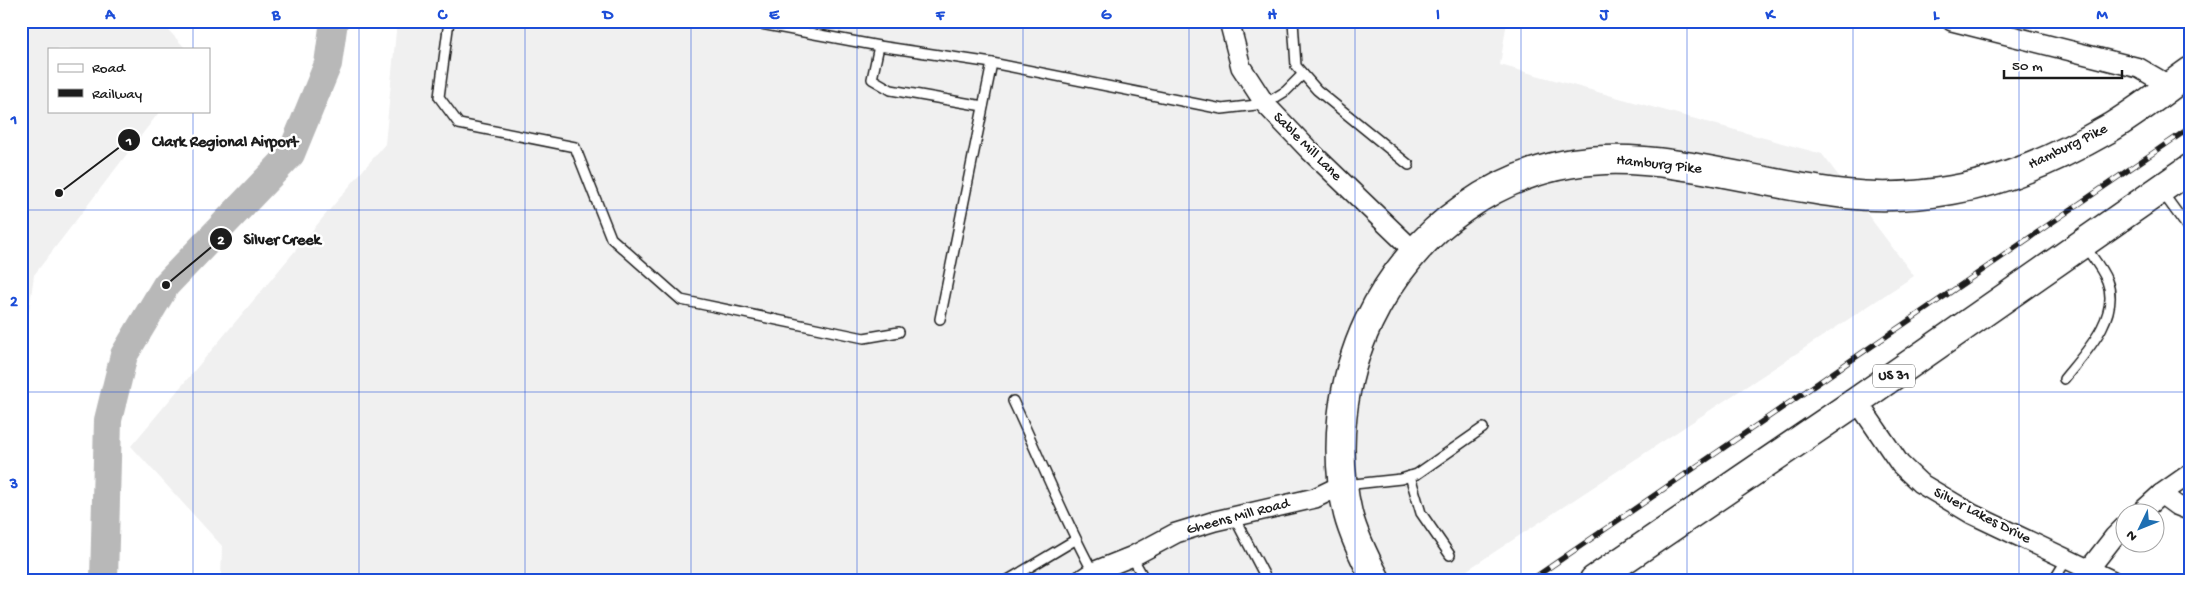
<svg xmlns="http://www.w3.org/2000/svg" width="2212" height="601" viewBox="0 0 2212 601" font-family="'Gochi Hand',sans-serif">
  <style>
    .built { fill: #f0f0f0 }
    .lines { fill: none; stroke-linecap: round; stroke-linejoin: round }
    .river { stroke: #b8b8b8; stroke-width: 28 }
    .service-casing { stroke: #1c1c1c; stroke-width: 12 }
    .minor-casing { stroke: #1c1c1c; stroke-width: 22 }
    .primary-casing { stroke: #1c1c1c; stroke-width: 31 }
    .service { stroke: #fff; stroke-width: 9 }
    .minor { stroke: #fff; stroke-width: 19 }
    .primary { stroke: #fff; stroke-width: 28 }
    .rail-casing { stroke: #1c1c1c; stroke-width: 5.5 }
    .rail { stroke: #fff; stroke-width: 4; stroke-dasharray: 11; stroke-linecap: butt }
    .grid { fill: none; stroke: #1d4ed8; stroke-width: 1; stroke-opacity: 0.55 }
    .labels { text-anchor: middle; dominant-baseline: central; stroke-width: 5; stroke-linejoin: round; paint-order: stroke }
    .shield { fill: #fff; stroke: #606060; stroke-width: 1 }
    .shield-label { font-size: 14px; font-weight: bold; fill: #1c1c1c }
    .street-label { font-size: 15px; fill: #1c1c1c; stroke: #fff }
    .leader { fill: none; stroke: #1c1c1c; stroke-width: 2 }
    .callout-dot { fill: #1c1c1c; stroke: #fff; stroke-width: 2 }
    .mark-label { font-size: 15px; text-anchor: middle; font-weight: bold; fill: #fff }
    .callout-label { font-size: 16px; text-anchor: middle; font-weight: bold; fill: #1c1c1c; stroke: #fff; stroke-width: 5; stroke-linejoin: round; paint-order: stroke }
    .neatline { fill: none; stroke: #1d4ed8; stroke-width: 2 }
    .grid-label { font-size: 16px; text-anchor: middle; font-weight: bold; fill: #1d4ed8 }
  </style>
  <rect width="100%" height="100%" fill="#fff"/>
  <filter id="ink" filterUnits="userSpaceOnUse"><feTurbulence type="fractalNoise" baseFrequency=".02" numOctaves="2"/><feDisplacementMap in="SourceGraphic" scale="10" xChannelSelector="R" yChannelSelector="G"/><feConvolveMatrix kernelMatrix="1 2 1 2 8 2 1 2 1" color-interpolation-filters="sRGB"/></filter>
  <g filter="url(#ink)">
    <g class="built">
      <path d="M 21,21 L 160,21 L 186,49 L 49,49 L 49,111 L 160,111 L 34,275 L 21,370 Z"/>
      <path d="M 397,21 L 1507,21 L 1500,65 L 1822,154 L 1914,276 L 1452,580 L 221,580 L 222,546 L 131,446 L 385,144 Z"/>
    </g>
    <g class="lines">
      <path class="river" d="M 104,580 L 108,420 L 124,355 L 166,285 L 291,154 L 328,64 L 334,21"/>
      <defs>
        <g id="service">
          <path d="M 449,21 L 439,97 L 459,124 L 575,147 L 611,238 L 681,300 L 864,338 L 899,332"/>
          <path d="M 745,21 L 879,46"/>
          <path d="M 1293,21 L 1296,66 L 1317,90 L 1409,165"/>
          <path d="M 983,106 L 891,90 L 872,79 L 879,46 L 992,63 L 1222,109 L 1265,104 L 1286,91 L 1303,74"/>
          <path d="M 2162,192 L 2191,232"/>
          <path d="M 940,319 L 992,63"/>
          <path d="M 2064,379 C 2084,354 2121,317 2107,281 C 2102,268 2092,257 2084,245"/>
          <path d="M 1013,401 C 1040,458 1063,517 1093,572"/>
          <path d="M 1410,476 L 1421,513 L 1450,555"/>
          <path d="M 1345,485 L 1401,479 L 1417,474 L 1483,428"/>
          <path d="M 1234,517 L 1267,580"/>
          <path d="M 1132,557 L 1145,580"/>
          <path d="M 1008,580 L 1075,540"/>
          <path d="M 2054,580 L 2067,559"/>
        </g>
        <g id="minor">
          <path d="M 1229,21 L 1241,67 L 1265,104 L 1309,150 L 1415,252"/>
          <path d="M 1952,21 L 2139,68 L 2170,86"/>
          <path d="M 1857,401 L 1900,464 L 1920,483 L 1972,514 L 2111,580"/>
          <path d="M 2161,494 L 2176,505 L 2191,511"/>
          <path d="M 2139,514 L 2161,494 L 2191,473"/>
          <path d="M 2089,569 L 2114,537 L 2124,527"/>
          <path d="M 1081,580 L 1093,572 L 1133,556 L 1176,533 L 1215,521 L 1315,498 L 1342,485"/>
        </g>
        <g id="primary">
          <path d="M 1376,580 C 1365,559 1354,537 1348,514 C 1333,450 1341,380 1369,321 C 1390,277 1423,236 1464,208 C 1591,118 1709,179 1845,194 C 1879,198 1918,196 1952,190 C 2006,181 2061,156 2108,129 C 2137,112 2164,90 2191,71"/>
          <path d="M 1594,580 L 1857,401 L 2191,168"/>
        </g>
      </defs>
      <use href="#service" class="service-casing"/>
      <use href="#minor" class="minor-casing"/>
      <use href="#primary" class="primary-casing"/>
      <use href="#service" class="service"/>
      <use href="#minor" class="minor"/>
      <use href="#primary" class="primary"/>
      <defs>
        <path id="rail" d="M 1531,580 L 2191,127"/>
      </defs>
      <use href="#rail" class="rail-casing"/>
      <use href="#rail" class="rail"/>
    </g>
  </g>
  <path class="grid" d="M 193,21 L 193,49M 359,21 L 359,580M 525,21 L 525,580M 691,21 L 691,580M 857,21 L 857,580M 1023,21 L 1023,580M 1189,21 L 1189,580M 1355,21 L 1355,580M 1521,21 L 1521,580M 1687,21 L 1687,580M 1853,21 L 1853,580M 2019,21 L 2019,580M 193,111 L 193,580M 21,210 L 2191,210M 21,392 L 2191,392"/>
  <g class="labels">
    <rect class="shield" x="1873" y="364.5" width="42" height="23" rx="4"/>
    <g class="shield-label">
      <text x="1894" y="376">US 31</text>
    </g>
    <g class="street-label">
      <text transform="translate(1307 147) rotate(45)">Sable Mill Lane</text>
      <text transform="translate(2068 147) rotate(-26)">Hamburg Pike</text>
      <text transform="translate(1659 165) rotate(6)">Hamburg Pike</text>
      <text transform="translate(1982 516) rotate(27)">Silver Lakes Drive</text>
      <text transform="translate(1238 517) rotate(-15)">Gheens Mill Road</text>
    </g>
  </g>
  <path class="leader" d="M59 193L129 140M166 285L221 239"/>
  <g class="callout-dot">
    <circle cx="59" cy="193" r="5"/>
    <circle cx="166" cy="285" r="5"/>
    <circle cx="129" cy="140" r="12"/>
    <circle cx="221" cy="239" r="12"/>
  </g>
  <g class="mark-label">
    <text x="129" y="145">1</text>
    <text x="221" y="244">2</text>
  </g>
  <g class="callout-label">
    <text x="225" y="146">Clark Regional Airport</text>
    <text x="282" y="244">Silver Creek</text>
  </g>
  <rect width="2212" height="601" fill="none" stroke="#fff" stroke-width="55"/>
  <rect x="48" y="48" width="162" height="65" fill="#ffffff" stroke="#a4a4a4"/>
  <rect x="58" y="64" width="25" height="8" fill="#ffffff" stroke="#a4a4a4"/>
  <text x="92" y="72" font-size="15" fill="#1c1c1c">Road</text>
  <rect x="58" y="89" width="25" height="8" fill="#1c1c1c" stroke="#a4a4a4"/>
  <text x="92" y="98" font-size="15" fill="#1c1c1c">Railway</text>
  <g transform="translate(2140 528) rotate(227)"><circle r="24" fill="#ffffff" stroke="#a4a4a4"/>
  <path d="M0-4L9 19L0 12L-9 19Z" fill="#1f6fb2"/>
  <text y="-8" font-size="14" font-weight="bold" text-anchor="middle" fill="#1c1c1c">N</text>
  </g>
  <path d="M2004 70v8h118v-8" fill="none" stroke="#1c1c1c" stroke-width="2.5"/>
  <text x="2012" y="70" font-size="15" fill="#1c1c1c" stroke="#ffffff" stroke-width="4" paint-order="stroke">50 m</text>
  <rect x="28" y="28" width="2156" height="546" class="neatline"/>
  <g class="grid-label">
    <text x="110" y="19">A</text>
    <text x="276" y="19">B</text>
    <text x="442" y="19">C</text>
    <text x="608" y="19">D</text>
    <text x="774" y="19">E</text>
    <text x="940" y="19">F</text>
    <text x="1106" y="19">G</text>
    <text x="1272" y="19">H</text>
    <text x="1438" y="19">I</text>
    <text x="1604" y="19">J</text>
    <text x="1770" y="19">K</text>
    <text x="1936" y="19">L</text>
    <text x="2102" y="19">M</text>
    <text x="14" y="124">1</text>
    <text x="14" y="306">2</text>
    <text x="14" y="488">3</text>
  </g>
</svg>
